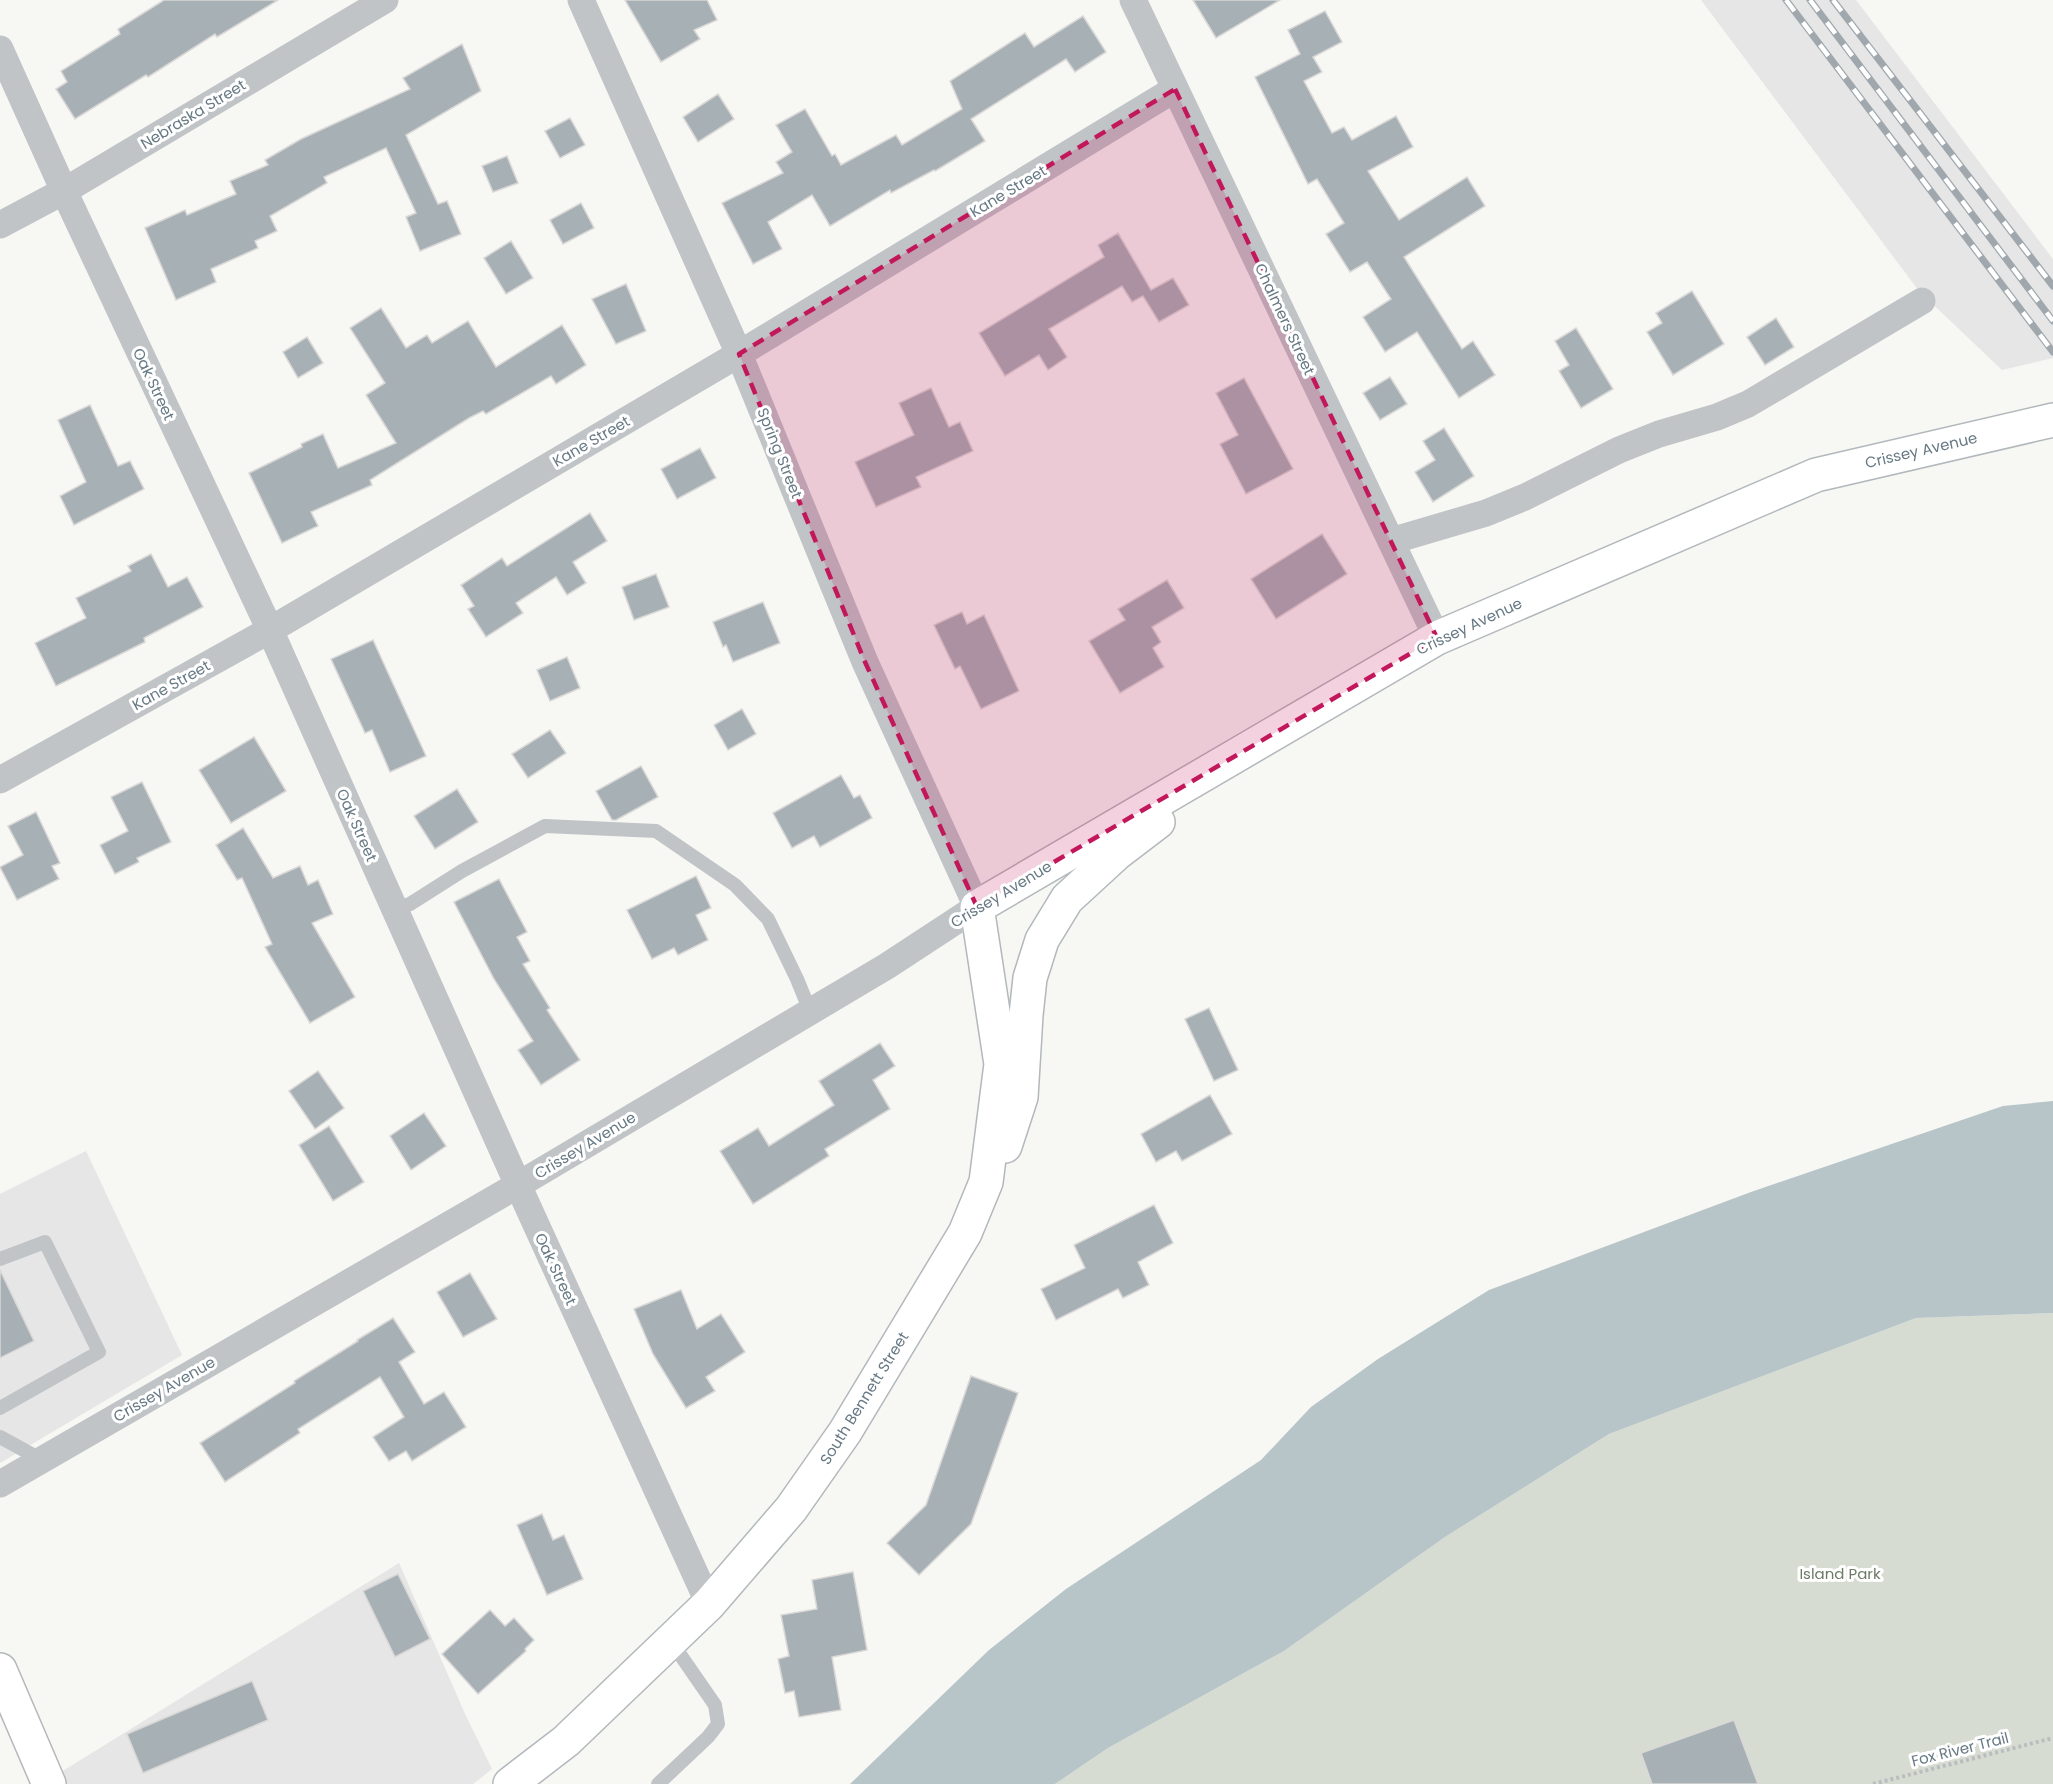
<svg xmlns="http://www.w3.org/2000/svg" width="2053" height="1784" viewBox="0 0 2053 1784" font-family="Poppins,sans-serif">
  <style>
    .built { fill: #e5e6e5 }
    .green { fill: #d7dcd3 }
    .water { fill: #b7c4c8 }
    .building { fill: #a7b0b5; stroke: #d9d8d6; stroke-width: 1.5 }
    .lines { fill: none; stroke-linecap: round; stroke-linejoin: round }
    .secondary-casing { stroke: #b2b8bc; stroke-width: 36 }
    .primary-casing { stroke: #b3b8bb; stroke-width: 36 }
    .path { stroke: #babdbf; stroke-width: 4; stroke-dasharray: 3 3; stroke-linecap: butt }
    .service { stroke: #c0c4c7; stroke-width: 14 }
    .minor { stroke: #c0c4c7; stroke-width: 27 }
    .secondary { stroke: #fff; stroke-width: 33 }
    .primary { stroke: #fff; stroke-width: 33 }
    .rail-casing { stroke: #a1a8ad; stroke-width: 7 }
    .rail { stroke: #fff; stroke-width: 4.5; stroke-dasharray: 14; stroke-linecap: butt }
    .marked { fill: #c2185b; fill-opacity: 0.2; stroke: #c2185b; stroke-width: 4.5; stroke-dasharray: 12 8; stroke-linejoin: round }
    .labels { text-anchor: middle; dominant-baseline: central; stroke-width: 6; stroke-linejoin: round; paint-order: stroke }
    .street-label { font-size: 15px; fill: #677984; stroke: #fff }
    .park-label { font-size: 15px; fill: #6b7b66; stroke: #fff }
  </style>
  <rect width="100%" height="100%" fill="#f7f7f4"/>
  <g class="built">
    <path d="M 1701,0 L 1856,0 L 2053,259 L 2053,358 L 2002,370 L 1919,291 Z"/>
    <path d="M 86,1151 L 182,1355 L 0,1463 L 0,1194 Z"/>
    <path d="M 399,1563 L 466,1716 L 492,1769 L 473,1784 L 58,1784 L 53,1777 Z"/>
  </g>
  <path class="green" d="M 2053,1313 L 2053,1784 L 1055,1784 L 1108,1748 L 1284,1651 L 1445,1537 L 1609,1434 L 1916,1318 Z"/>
  <path class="water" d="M 2053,1101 L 2053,1313 L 1916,1318 L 1609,1434 L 1445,1537 L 1284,1651 L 1108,1748 L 1055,1784 L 850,1784 L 989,1650 L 1066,1589 L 1261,1460 L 1311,1407 L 1378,1359 L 1489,1290 L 1751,1192 L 2003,1106 Z"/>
  <g class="building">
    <path d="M 164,0 L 278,0 L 217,37 L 215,34 L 148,77 L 146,75 L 75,119 L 56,89 L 67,82 L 61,71 L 120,34 L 118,29 Z"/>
    <path d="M 625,0 L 707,0 L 717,20 L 694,30 L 700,39 L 661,62 Z"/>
    <path d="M 1193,0 L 1280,0 L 1216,38 Z"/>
    <path d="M 1325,11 L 1342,42 L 1313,57 L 1322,72 L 1304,81 L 1332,133 L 1344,127 L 1352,140 L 1396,116 L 1413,147 L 1368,171 L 1399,220 L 1467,177 L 1485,206 L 1404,257 L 1462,349 L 1473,341 L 1495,375 L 1459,398 L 1417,332 L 1385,352 L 1363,317 L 1391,299 L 1367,262 L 1350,272 L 1326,234 L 1344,223 L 1317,179 L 1308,184 L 1255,77 L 1300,54 L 1288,30 Z"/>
    <path d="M 1083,16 L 1106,52 L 1075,72 L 1066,59 L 971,119 L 985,141 L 935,171 L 934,170 L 891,193 L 890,190 L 830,226 L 812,195 L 768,222 L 782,249 L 753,264 L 722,203 L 783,173 L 776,162 L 792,152 L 776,125 L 805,109 L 832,156 L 835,154 L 841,165 L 896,135 L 902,145 L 962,109 L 950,81 L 1025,33 L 1034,47 Z"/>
    <path d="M 462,44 L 481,91 L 406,135 L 438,204 L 447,201 L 461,234 L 420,251 L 406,217 L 416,213 L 386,148 L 324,177 L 327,183 L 270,216 L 277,231 L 255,241 L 258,248 L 211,269 L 216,282 L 176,300 L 145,228 L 185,210 L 187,215 L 236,194 L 230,181 L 268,165 L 265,160 L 301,139 L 410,89 L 403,78 Z"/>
    <path d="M 718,94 L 734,119 L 698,142 L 683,117 Z"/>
    <path d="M 570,118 L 585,145 L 560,158 L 545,131 Z"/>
    <path d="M 507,156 L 518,183 L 493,192 L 482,166 Z"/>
    <path d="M 581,203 L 594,228 L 563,244 L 550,220 Z"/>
    <path d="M 1118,233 L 1151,290 L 1173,278 L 1189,305 L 1159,322 L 1143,296 L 1132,302 L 1122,286 L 1049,329 L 1067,357 L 1048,370 L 1039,355 L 1005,376 L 979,333 L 1104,257 L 1098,245 Z"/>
    <path d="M 511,241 L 533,278 L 506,294 L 484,258 Z"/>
    <path d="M 626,284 L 646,331 L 616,344 L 592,299 Z"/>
    <path d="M 1692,291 L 1724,344 L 1673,375 L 1647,332 L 1662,323 L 1656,313 Z"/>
    <path d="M 381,308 L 406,348 L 427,335 L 432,343 L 468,321 L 496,367 L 562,325 L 586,365 L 556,384 L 551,376 L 486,414 L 483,411 L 469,418 L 370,480 L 372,485 L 311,512 L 318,526 L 282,543 L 249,473 L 302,447 L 301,444 L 323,434 L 338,468 L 396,443 L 366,395 L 385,383 L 350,328 Z"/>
    <path d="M 1776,318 L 1794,347 L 1765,365 L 1747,337 Z"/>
    <path d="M 1576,328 L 1613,389 L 1581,408 L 1559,371 L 1569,365 L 1555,341 Z"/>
    <path d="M 307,337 L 323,363 L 298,378 L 283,352 Z"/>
    <path d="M 1390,377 L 1407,404 L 1380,420 L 1363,393 Z"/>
    <path d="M 1244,378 L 1293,469 L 1246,494 L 1220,444 L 1238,435 L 1216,393 Z"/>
    <path d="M 931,388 L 949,427 L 960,422 L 973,451 L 916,477 L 921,487 L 876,507 L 855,462 L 914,435 L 899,403 Z"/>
    <path d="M 90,405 L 118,466 L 130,461 L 144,489 L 74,525 L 60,496 L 86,482 L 58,420 Z"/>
    <path d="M 1444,428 L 1474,476 L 1433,502 L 1415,472 L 1435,460 L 1423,441 Z"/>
    <path d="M 700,448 L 716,478 L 677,499 L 661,469 Z"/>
    <path d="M 590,513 L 607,541 L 573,562 L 586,583 L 567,595 L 556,577 L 516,603 L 523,613 L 486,637 L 468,609 L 474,606 L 461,585 L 502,558 L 507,566 Z"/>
    <path d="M 1322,534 L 1347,574 L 1276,619 L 1251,579 Z"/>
    <path d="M 151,554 L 168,587 L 187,577 L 203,607 L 144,638 L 145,642 L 56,686 L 35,643 L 86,618 L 76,598 L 131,571 L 128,566 Z"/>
    <path d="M 656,574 L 669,607 L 634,620 L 622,587 Z"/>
    <path d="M 1167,580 L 1184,608 L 1152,627 L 1161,642 L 1153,648 L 1164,667 L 1120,693 L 1089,641 L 1125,620 L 1118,609 Z"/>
    <path d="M 763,602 L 780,643 L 733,662 L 726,645 L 723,647 L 713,622 Z"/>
    <path d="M 962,612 L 967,624 L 984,615 L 1019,691 L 981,709 L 960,666 L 955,669 L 934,625 Z"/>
    <path d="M 373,640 L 426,756 L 390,772 L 372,730 L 365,733 L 331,659 Z"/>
    <path d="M 567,657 L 580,688 L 550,701 L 537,670 Z"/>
    <path d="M 742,709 L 756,734 L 728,750 L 714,725 Z"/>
    <path d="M 550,730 L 566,753 L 528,778 L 512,754 Z"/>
    <path d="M 254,737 L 286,791 L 231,823 L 199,770 Z"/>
    <path d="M 641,766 L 658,797 L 616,820 L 612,820 L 596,791 Z"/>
    <path d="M 841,775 L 854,798 L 860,795 L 872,818 L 820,847 L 814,836 L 792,848 L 773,813 Z"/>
    <path d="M 142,782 L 171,842 L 137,858 L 139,862 L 115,874 L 100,845 L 128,831 L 111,797 Z"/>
    <path d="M 457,789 L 478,822 L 435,849 L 414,816 Z"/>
    <path d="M 36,812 L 60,863 L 52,866 L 59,879 L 17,900 L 0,867 L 23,855 L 8,826 Z"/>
    <path d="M 243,828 L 273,878 L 300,866 L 308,885 L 318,880 L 333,914 L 312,923 L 355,997 L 310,1023 L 265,947 L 272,944 L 242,878 L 237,880 L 216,845 Z"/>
    <path d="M 696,876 L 711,908 L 696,915 L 708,940 L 678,955 L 674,948 L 652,959 L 627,910 Z"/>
    <path d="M 499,879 L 527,932 L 517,937 L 530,961 L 523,964 L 550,1008 L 547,1010 L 580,1060 L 541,1085 L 518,1050 L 533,1041 L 494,979 L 454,902 Z"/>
    <path d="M 1209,1008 L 1238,1070 L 1214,1081 L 1185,1019 Z"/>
    <path d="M 880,1043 L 895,1066 L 873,1080 L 890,1109 L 825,1149 L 829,1156 L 753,1204 L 720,1151 L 758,1128 L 769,1146 L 834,1105 L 819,1081 Z"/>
    <path d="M 318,1071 L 344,1108 L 315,1129 L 289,1091 Z"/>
    <path d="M 1210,1095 L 1232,1134 L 1182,1161 L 1176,1151 L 1156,1162 L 1141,1134 Z"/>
    <path d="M 424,1113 L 446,1146 L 411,1170 L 390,1136 Z"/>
    <path d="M 329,1126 L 364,1182 L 333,1201 L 299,1145 Z"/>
    <path d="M 1154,1205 L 1173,1243 L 1138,1262 L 1149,1285 L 1123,1298 L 1118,1289 L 1056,1320 L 1041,1289 L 1085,1268 L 1074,1245 Z"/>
    <path d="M 0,1270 L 34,1341 L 0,1358 Z"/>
    <path d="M 470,1273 L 497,1319 L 463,1337 L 437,1292 Z"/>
    <path d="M 681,1290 L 697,1329 L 721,1314 L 745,1352 L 706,1377 L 715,1391 L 686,1408 L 653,1354 L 634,1309 Z"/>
    <path d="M 393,1318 L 415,1352 L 399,1362 L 424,1404 L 444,1392 L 466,1427 L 412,1461 L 406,1451 L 389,1461 L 373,1437 L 404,1417 L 380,1377 L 298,1429 L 300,1433 L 225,1482 L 200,1443 L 295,1383 L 294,1381 L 358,1341 L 357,1340 Z"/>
    <path d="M 971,1376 L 1018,1393 L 971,1524 L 919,1575 L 887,1543 L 926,1505 Z"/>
    <path d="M 542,1514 L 553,1540 L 564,1535 L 583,1579 L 547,1595 L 517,1525 Z"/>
    <path d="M 853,1572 L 867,1650 L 832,1657 L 841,1710 L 799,1717 L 794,1691 L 785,1693 L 778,1659 L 789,1656 L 781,1615 L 817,1609 L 812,1580 Z"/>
    <path d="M 398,1574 L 430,1639 L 395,1657 L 363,1591 Z"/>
    <path d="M 490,1610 L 505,1626 L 514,1618 L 534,1640 L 525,1649 L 526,1651 L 478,1694 L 442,1654 Z"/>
    <path d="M 252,1681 L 268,1720 L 143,1773 L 127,1734 Z"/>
    <path d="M 1734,1720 L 1758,1784 L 1652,1784 L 1641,1753 Z"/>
  </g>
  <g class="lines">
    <defs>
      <g id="secondary">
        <path d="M 1005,1146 L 1021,1097 L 1026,1015 L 1030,978 L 1042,940 L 1067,899 L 1116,854 L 1158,822"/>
        <path d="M 510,1784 L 566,1741 L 709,1604 L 791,1509 L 845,1432 L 965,1233 L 986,1182 L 1001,1064 L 977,907 L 1437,638 L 1816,475 L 2053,420"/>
      </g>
      <path id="primary" d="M 0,1670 L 49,1784"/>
    </defs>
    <use href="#secondary" class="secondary-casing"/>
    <use href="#primary" class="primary-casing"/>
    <path class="path" d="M 1873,1784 L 2053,1738"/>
    <g class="service">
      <path d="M 394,909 L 410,904 L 462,871 L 545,826 L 656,831 L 735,885 L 768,919 L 797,979 L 810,1011"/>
      <path d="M 0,1259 L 45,1242 L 99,1352 L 0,1408"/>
      <path d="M 0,1437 L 42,1460"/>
      <path d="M 658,1784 L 708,1737 L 718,1724 L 715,1705 L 670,1640"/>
    </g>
    <g class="minor">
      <path d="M 1133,0 L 1437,638"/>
      <path d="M 0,49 L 64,191 L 270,630 L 518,1185 L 709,1604"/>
      <path d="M 0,225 L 64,191 L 385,0"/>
      <path d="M 1391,541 L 1486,513 L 1525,497 L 1619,450 L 1659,434 L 1717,417 L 1748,404 L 1922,301"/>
      <path d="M 0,780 L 270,630 L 739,354 L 1175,89"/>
      <path d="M 0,1484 L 518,1185 L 887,966 L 977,907 L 865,662 L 739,354 L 581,0"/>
    </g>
    <use href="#secondary" class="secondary"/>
    <use href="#primary" class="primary"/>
    <defs>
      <g id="rail">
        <path d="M 1786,0 L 2053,352"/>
        <path d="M 1810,0 L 2053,321"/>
        <path d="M 1833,0 L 2053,286"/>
      </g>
    </defs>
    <use href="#rail" class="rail-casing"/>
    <use href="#rail" class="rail"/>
  </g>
  <path class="marked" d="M 1175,89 L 1437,638 L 977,907 L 865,662 L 739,354 Z"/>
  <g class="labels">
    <g class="street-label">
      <text transform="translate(193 114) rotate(-31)">Nebraska Street</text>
      <text transform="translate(1008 191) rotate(-31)">Kane Street</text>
      <text transform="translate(1285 319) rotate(65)">Chalmers Street</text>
      <text transform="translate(154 384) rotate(65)">Oak Street</text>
      <text transform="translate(591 441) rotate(-30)">Kane Street</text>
      <text transform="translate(1921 450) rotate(-13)">Crissey Avenue</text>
      <text transform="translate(780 453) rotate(68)">Spring Street</text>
      <text transform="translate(1469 626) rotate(-25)">Crissey Avenue</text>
      <text transform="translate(171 685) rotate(-29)">Kane Street</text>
      <text transform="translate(357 825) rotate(66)">Oak Street</text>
      <text transform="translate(1001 894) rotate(-31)">Crissey Avenue</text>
      <text transform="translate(585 1145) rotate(-31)">Crissey Avenue</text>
      <text transform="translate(556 1269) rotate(65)">Oak Street</text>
      <text transform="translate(164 1389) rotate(-30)">Crissey Avenue</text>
      <text transform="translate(864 1398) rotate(-58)">South Bennett Street</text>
      <text transform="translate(1960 1749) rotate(-14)">Fox River Trail</text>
    </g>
    <g class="park-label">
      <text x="1840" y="1573">Island Park</text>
    </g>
  </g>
</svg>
